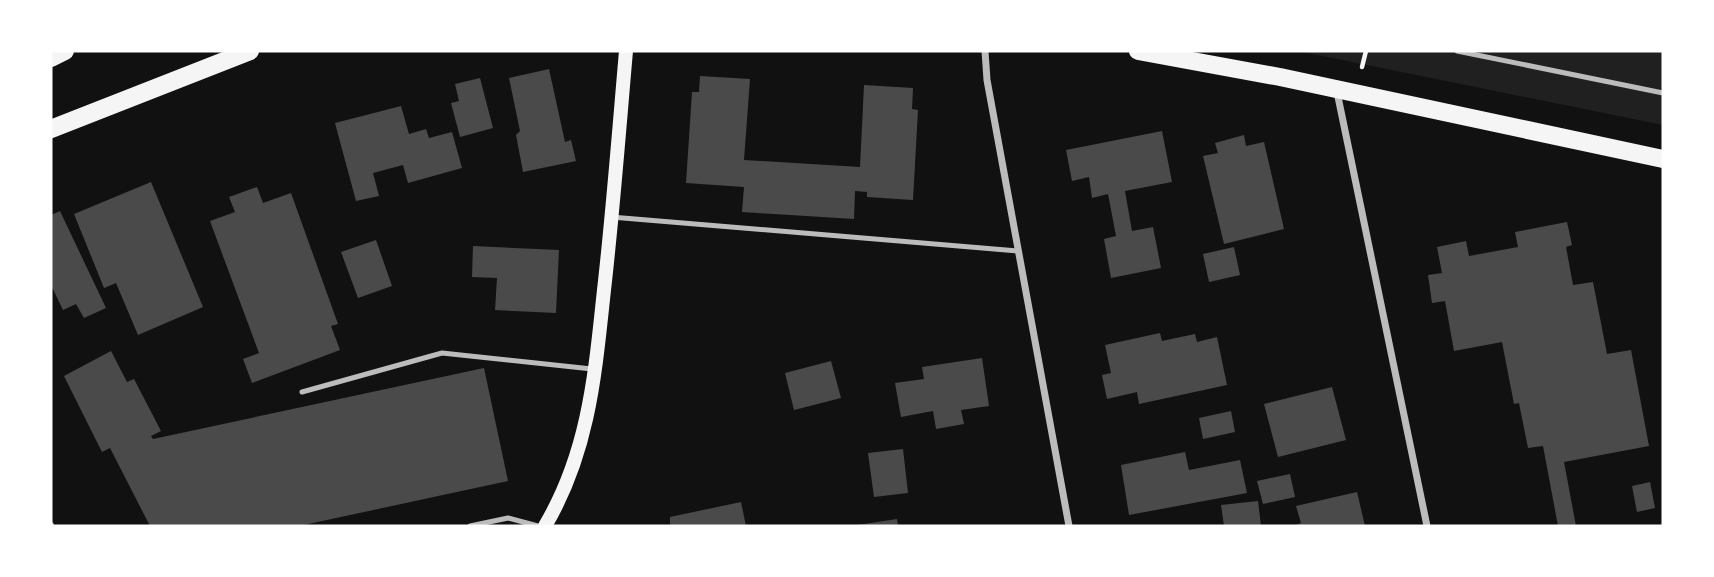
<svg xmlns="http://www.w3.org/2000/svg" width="1714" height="577" viewBox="0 0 1714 577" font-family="Raleway,sans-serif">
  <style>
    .green { fill: #202020 }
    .building { fill: #4a4a4a }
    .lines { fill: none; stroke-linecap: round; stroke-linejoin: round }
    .path { stroke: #f5f5f5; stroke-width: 4.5 }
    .service { stroke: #bcbcbc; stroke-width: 5 }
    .minor { stroke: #bcbcbc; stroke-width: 7 }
    .secondary { stroke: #f5f5f5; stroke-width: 14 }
    .primary { stroke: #f5f5f5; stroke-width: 18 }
  </style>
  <rect width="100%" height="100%" fill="#111"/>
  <path class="green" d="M 1298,51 L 1663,51 L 1663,125 Z"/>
  <g class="building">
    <path d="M 549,69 L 565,142 L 571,140 L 576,161 L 523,172 L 516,135 L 520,131 L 509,78 Z"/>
    <path d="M 700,76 L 750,79 L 744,160 L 860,167 L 864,85 L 913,88 L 912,109 L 918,110 L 913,200 L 867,197 L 867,192 L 855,191 L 854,219 L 742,212 L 744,187 L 686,183 L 692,92 L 699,92 Z"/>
    <path d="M 480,78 L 493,128 L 460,137 L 451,103 L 459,101 L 455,84 Z"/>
    <path d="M 401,106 L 409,134 L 426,129 L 429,138 L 452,132 L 462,168 L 408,183 L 403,165 L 373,173 L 379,196 L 356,201 L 335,123 Z"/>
    <path d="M 1162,131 L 1172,182 L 1125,191 L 1132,231 L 1153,227 L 1161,268 L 1111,278 L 1104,239 L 1116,236 L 1108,194 L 1092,198 L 1089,177 L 1072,181 L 1066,150 Z"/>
    <path d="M 1244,135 L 1246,146 L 1264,142 L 1284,229 L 1224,244 L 1203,156 L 1218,153 L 1215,143 Z"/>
    <path d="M 151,182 L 203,307 L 138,335 L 116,283 L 104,288 L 74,214 Z"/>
    <path d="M 257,187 L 263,203 L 291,193 L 338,324 L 331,326 L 340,350 L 252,383 L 243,359 L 259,353 L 210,221 L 235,212 L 229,197 Z"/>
    <path d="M 60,211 L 106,308 L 84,318 L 76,304 L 63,310 L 51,285 L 51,215 Z"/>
    <path d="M 1567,222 L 1572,245 L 1566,247 L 1573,285 L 1593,282 L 1607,354 L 1631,350 L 1649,446 L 1564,462 L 1576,526 L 1558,526 L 1543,446 L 1528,448 L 1519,403 L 1514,404 L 1502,342 L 1454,351 L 1445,301 L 1432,303 L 1428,275 L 1442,273 L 1437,247 L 1466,241 L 1469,256 L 1518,247 L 1515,232 Z"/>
    <path d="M 376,240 L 392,286 L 358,298 L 341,252 Z"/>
    <path d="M 473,246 L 559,250 L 556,313 L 495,310 L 497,278 L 472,277 Z"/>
    <path d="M 1234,247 L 1240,275 L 1209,282 L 1203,254 Z"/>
    <path d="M 1160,333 L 1162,341 L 1195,334 L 1197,342 L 1217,337 L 1227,385 L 1139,404 L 1137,392 L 1107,399 L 1102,375 L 1111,373 L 1105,345 Z"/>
    <path d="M 111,351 L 127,382 L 134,379 L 161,431 L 151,436 L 153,439 L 484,368 L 508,481 L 299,526 L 150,526 L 110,448 L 102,452 L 64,376 Z"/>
    <path d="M 982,358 L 989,406 L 961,410 L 964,424 L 936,429 L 933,411 L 901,417 L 895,383 L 924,379 L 922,367 Z"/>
    <path d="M 831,361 L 841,398 L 794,410 L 785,373 Z"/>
    <path d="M 1332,387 L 1346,440 L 1278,457 L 1264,404 Z"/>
    <path d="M 1231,411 L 1235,432 L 1203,439 L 1199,418 Z"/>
    <path d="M 903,449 L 908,493 L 874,497 L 868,453 Z"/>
    <path d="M 1185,452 L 1189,470 L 1240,460 L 1247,493 L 1129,515 L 1121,465 Z"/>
    <path d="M 1290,474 L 1295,497 L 1263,504 L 1257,481 Z"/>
    <path d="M 1650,482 L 1655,508 L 1637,512 L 1632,486 Z"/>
    <path d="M 1357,492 L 1365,526 L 1293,526 L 1301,523 L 1296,506 Z"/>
    <path d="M 1258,501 L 1261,526 L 1224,526 L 1221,505 Z"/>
    <path d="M 741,502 L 746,526 L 670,526 L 670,517 Z"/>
    <path d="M 897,519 L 898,526 L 857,526 L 857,525 Z"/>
  </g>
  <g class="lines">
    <path class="path" d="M 1362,67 L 1366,51"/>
    <g class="service">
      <path d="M 1457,51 L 1663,93"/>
      <path d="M 611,217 L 1018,251"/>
      <path d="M 302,392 L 442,353 L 592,369"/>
      <path d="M 51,524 L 52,526"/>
      <path d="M 470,526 L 508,518 L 538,526"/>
    </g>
    <g class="minor">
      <path d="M 985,51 L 987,80 L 1069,526"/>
      <path d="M 1337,92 L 1427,526"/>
    </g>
    <path class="secondary" d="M 545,526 C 589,452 595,374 604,290 C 613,211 619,131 626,51"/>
    <g class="primary">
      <path d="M 1138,51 L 1280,77 L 1663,159"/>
      <path d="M 51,58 L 65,51"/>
      <path d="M 51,129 L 250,51"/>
    </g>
  </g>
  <rect width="1714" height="577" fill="none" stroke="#ffffff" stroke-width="105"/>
</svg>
